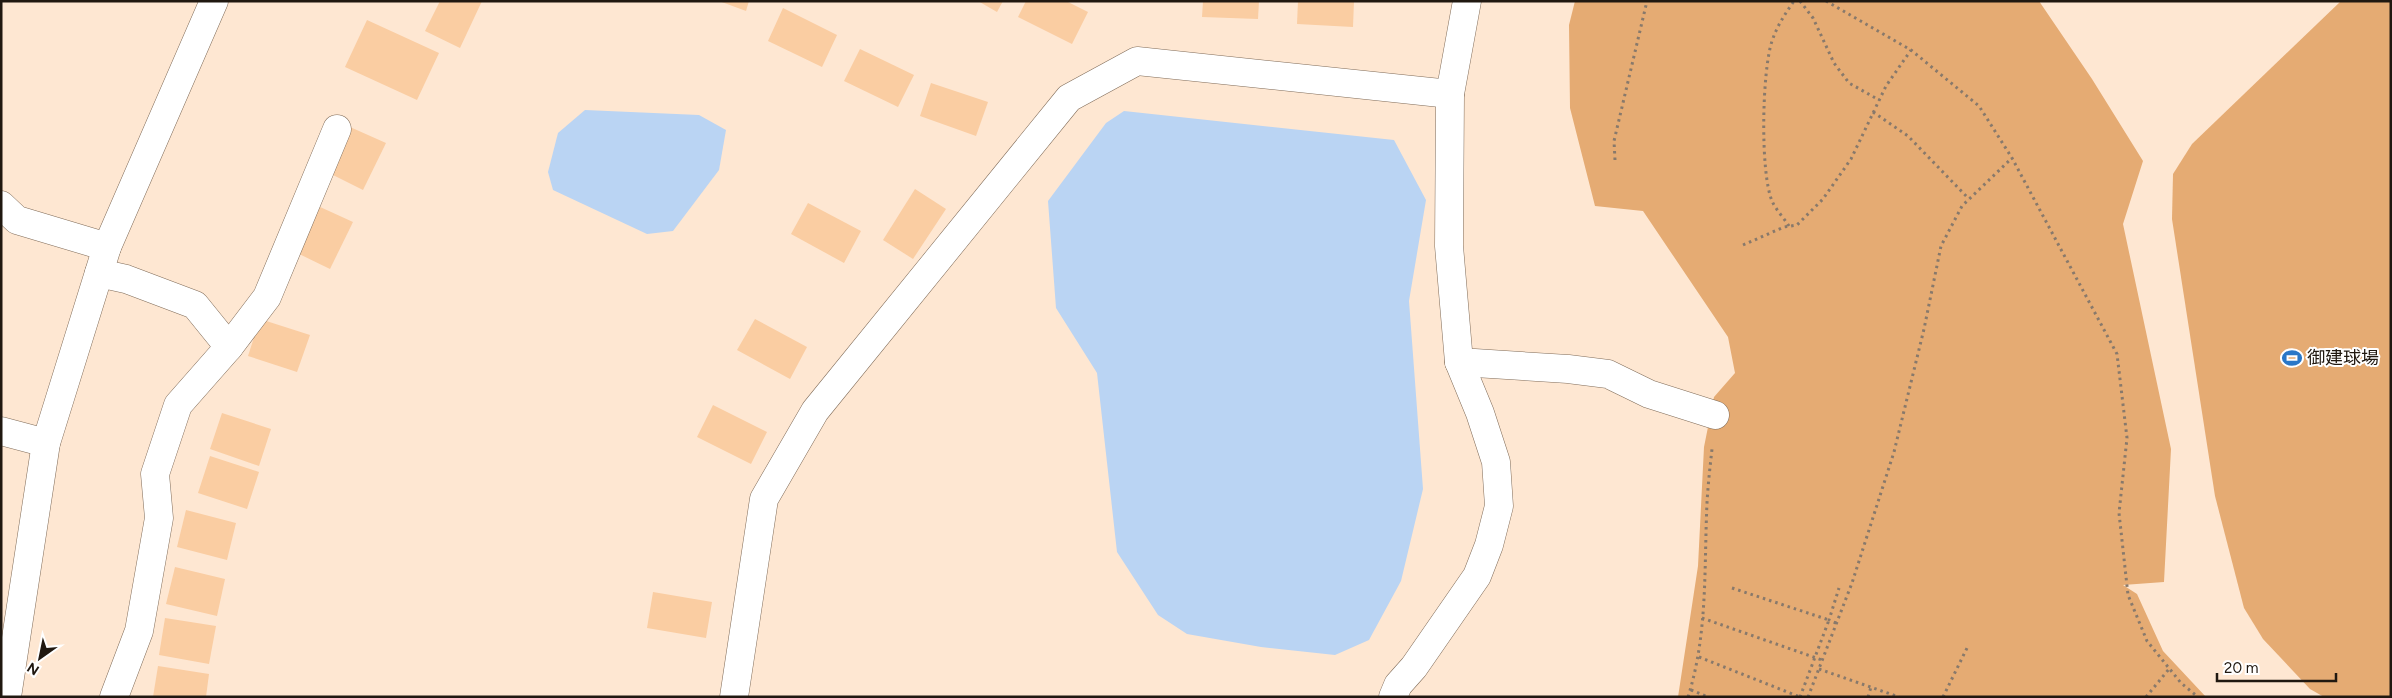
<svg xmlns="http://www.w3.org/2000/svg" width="2392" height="698" viewBox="0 0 2392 698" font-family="Figtree,'Noto Sans JP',sans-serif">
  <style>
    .green { fill: #e5ab73 }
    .water { fill: #bad4f3 }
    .building { fill: #facda2 }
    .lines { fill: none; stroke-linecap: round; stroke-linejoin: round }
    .minor-casing { stroke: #806c59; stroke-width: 29 }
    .tertiary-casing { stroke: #806c59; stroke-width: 29 }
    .path { stroke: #88796b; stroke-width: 3; stroke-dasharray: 2.5 4; stroke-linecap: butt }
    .minor { stroke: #fff; stroke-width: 28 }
    .tertiary { stroke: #fff; stroke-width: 28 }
    .labels { text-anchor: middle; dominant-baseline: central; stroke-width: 4; stroke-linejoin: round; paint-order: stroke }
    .poi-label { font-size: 18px; fill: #201810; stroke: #fff; text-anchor: start }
  </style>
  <rect width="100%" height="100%" fill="#fee7d2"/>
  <g class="green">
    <path d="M 1575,1 L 2039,1 L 2092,79 L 2143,161 L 2123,224 L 2171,449 L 2164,582 L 2123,585 L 2137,594 L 2163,651 L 2206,697 L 1678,697 L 1698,566 L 1704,447 L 1714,397 L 1735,373 L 1728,337 L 1643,211 L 1595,206 L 1570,108 L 1569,25 Z"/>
    <path d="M 2341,1 L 2391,1 L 2391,697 L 2324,697 L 2310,689 L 2263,639 L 2244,608 L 2215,496 L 2172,219 L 2173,174 L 2192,144 Z"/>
  </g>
  <g class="water">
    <path d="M 585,110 L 699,115 L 726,130 L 719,170 L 673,231 L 647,234 L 553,190 L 548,172 L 558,133 Z"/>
    <path d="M 1124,111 L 1394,140 L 1426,200 L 1409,301 L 1423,489 L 1401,581 L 1369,640 L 1335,655 L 1261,647 L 1187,634 L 1158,615 L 1117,552 L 1097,373 L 1056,308 L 1048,201 L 1106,123 Z"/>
  </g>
  <g class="building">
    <path d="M 440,1 L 482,1 L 460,48 L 425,31 Z"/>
    <path d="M 719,1 L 749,1 L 746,11 Z"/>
    <path d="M 978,1 L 1003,1 L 997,12 Z"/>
    <path d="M 1026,1 L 1066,1 L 1088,12 L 1072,44 L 1018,17 Z"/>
    <path d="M 1203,1 L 1259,1 L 1258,19 L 1202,17 Z"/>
    <path d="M 1298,1 L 1354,1 L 1353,27 L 1297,24 Z"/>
    <path d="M 783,8 L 837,35 L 822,67 L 768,41 Z"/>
    <path d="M 367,20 L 439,53 L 417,100 L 345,67 Z"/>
    <path d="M 860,49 L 914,75 L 898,107 L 844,81 Z"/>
    <path d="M 931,83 L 988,102 L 976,136 L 920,116 Z"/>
    <path d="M 350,127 L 386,143 L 363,190 L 329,173 Z"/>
    <path d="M 915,189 L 946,209 L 913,259 L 883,240 Z"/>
    <path d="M 808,203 L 861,231 L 844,263 L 791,234 Z"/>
    <path d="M 318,206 L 353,222 L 330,269 L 295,252 Z"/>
    <path d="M 260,319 L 310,335 L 297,372 L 248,356 Z"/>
    <path d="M 755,319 L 807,347 L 790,379 L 737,350 Z"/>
    <path d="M 713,405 L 767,432 L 751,464 L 697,437 Z"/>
    <path d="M 222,413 L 271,429 L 259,466 L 210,449 Z"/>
    <path d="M 210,456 L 259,472 L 247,509 L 198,493 Z"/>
    <path d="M 186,510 L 236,523 L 227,560 L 177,547 Z"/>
    <path d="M 175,567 L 225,579 L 217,616 L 166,604 Z"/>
    <path d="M 653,592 L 712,602 L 706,638 L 647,628 Z"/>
    <path d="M 165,618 L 216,626 L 209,664 L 159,655 Z"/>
    <path d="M 158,666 L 209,674 L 206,697 L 153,697 Z"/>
  </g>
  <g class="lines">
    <defs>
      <g id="minor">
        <path d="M 1,205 L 17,220 L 107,247"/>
        <path d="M 99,273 L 126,279 L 195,305 L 229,347 L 178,405 L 155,474 L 159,518 L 139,631 L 114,697"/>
        <path d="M 229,347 L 267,297 L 337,129"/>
        <path d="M 1459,362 L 1568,369 L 1608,374 L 1649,394 L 1715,415"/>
        <path d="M 1,431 L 46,443"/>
        <path d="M 734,697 L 764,499 L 815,411 L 1069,98 L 1137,61 L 1450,94"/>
        <path d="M 1393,697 L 1398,685 L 1414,667 L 1477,576 L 1489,545 L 1499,506 L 1496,462 L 1480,413 L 1459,362 L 1449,246 L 1450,94 L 1467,1"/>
      </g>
      <path id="tertiary" d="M 7,697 L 46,443 L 107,247 L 214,1"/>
    </defs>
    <use href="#minor" class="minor-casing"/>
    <use href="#tertiary" class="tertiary-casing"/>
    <g class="path">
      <path d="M 1800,1 L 1813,18 L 1834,63 L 1849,83 L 1879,100"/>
      <path d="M 1826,1 L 1911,50 L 1979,106 L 2012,158 L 2117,354 L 2127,438 L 2119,513 L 2128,595 L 2147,641 L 2181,683 L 2198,697"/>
      <path d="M 1873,112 L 1908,136 L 1969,199"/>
      <path d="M 1615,160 L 1614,141 L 1647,1"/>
      <path d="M 1789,226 C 1784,218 1776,210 1772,201 C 1760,172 1762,71 1772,41 C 1777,26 1785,14 1794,1"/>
      <path d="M 1743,245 L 1784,227 L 1797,225 L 1823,199 L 1851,159 L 1886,86 L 1911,50"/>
      <path d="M 1732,588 L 1829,620 L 1800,697"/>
      <path d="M 1702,618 L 1822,660"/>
      <path d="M 1836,623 L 1829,620 L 1839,588"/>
      <path d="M 1699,657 L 1800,697"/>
      <path d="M 1819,669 L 1899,697"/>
      <path d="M 1691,690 L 1708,697"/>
      <path d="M 1688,697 C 1708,634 1704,568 1707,503 C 1708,485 1710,467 1712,449"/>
      <path d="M 1808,697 L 1852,583 L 1894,452 L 1924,329 L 1941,246 L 1962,206 L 2012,158"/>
      <path d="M 1868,697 L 1871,687"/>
      <path d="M 1943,697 L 1967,648"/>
      <path d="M 2146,697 L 2169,669"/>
    </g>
    <use href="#minor" class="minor"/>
    <use href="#tertiary" class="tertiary"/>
  </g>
  <defs>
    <symbol id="stadium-bare" viewBox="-9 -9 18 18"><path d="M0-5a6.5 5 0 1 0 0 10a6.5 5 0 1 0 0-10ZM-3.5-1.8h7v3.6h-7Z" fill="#2a77c7" stroke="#fff" stroke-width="2.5" paint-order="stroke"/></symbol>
  </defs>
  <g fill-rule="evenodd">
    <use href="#stadium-bare" x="2278" y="344" width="28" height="28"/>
  </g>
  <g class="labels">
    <g class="poi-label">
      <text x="2307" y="358">御建球場</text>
    </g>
  </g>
  <rect width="2392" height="698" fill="none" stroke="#201810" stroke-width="5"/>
  <g transform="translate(40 658) rotate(213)" stroke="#ffffff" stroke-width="4" paint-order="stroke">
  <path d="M0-4L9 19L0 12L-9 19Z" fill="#201810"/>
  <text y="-8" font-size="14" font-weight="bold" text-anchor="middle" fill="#201810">N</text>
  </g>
  <path d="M2217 673v8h119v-8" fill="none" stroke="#201810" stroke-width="2.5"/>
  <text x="2224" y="673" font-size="15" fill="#201810" stroke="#ffffff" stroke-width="4" paint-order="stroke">20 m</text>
</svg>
